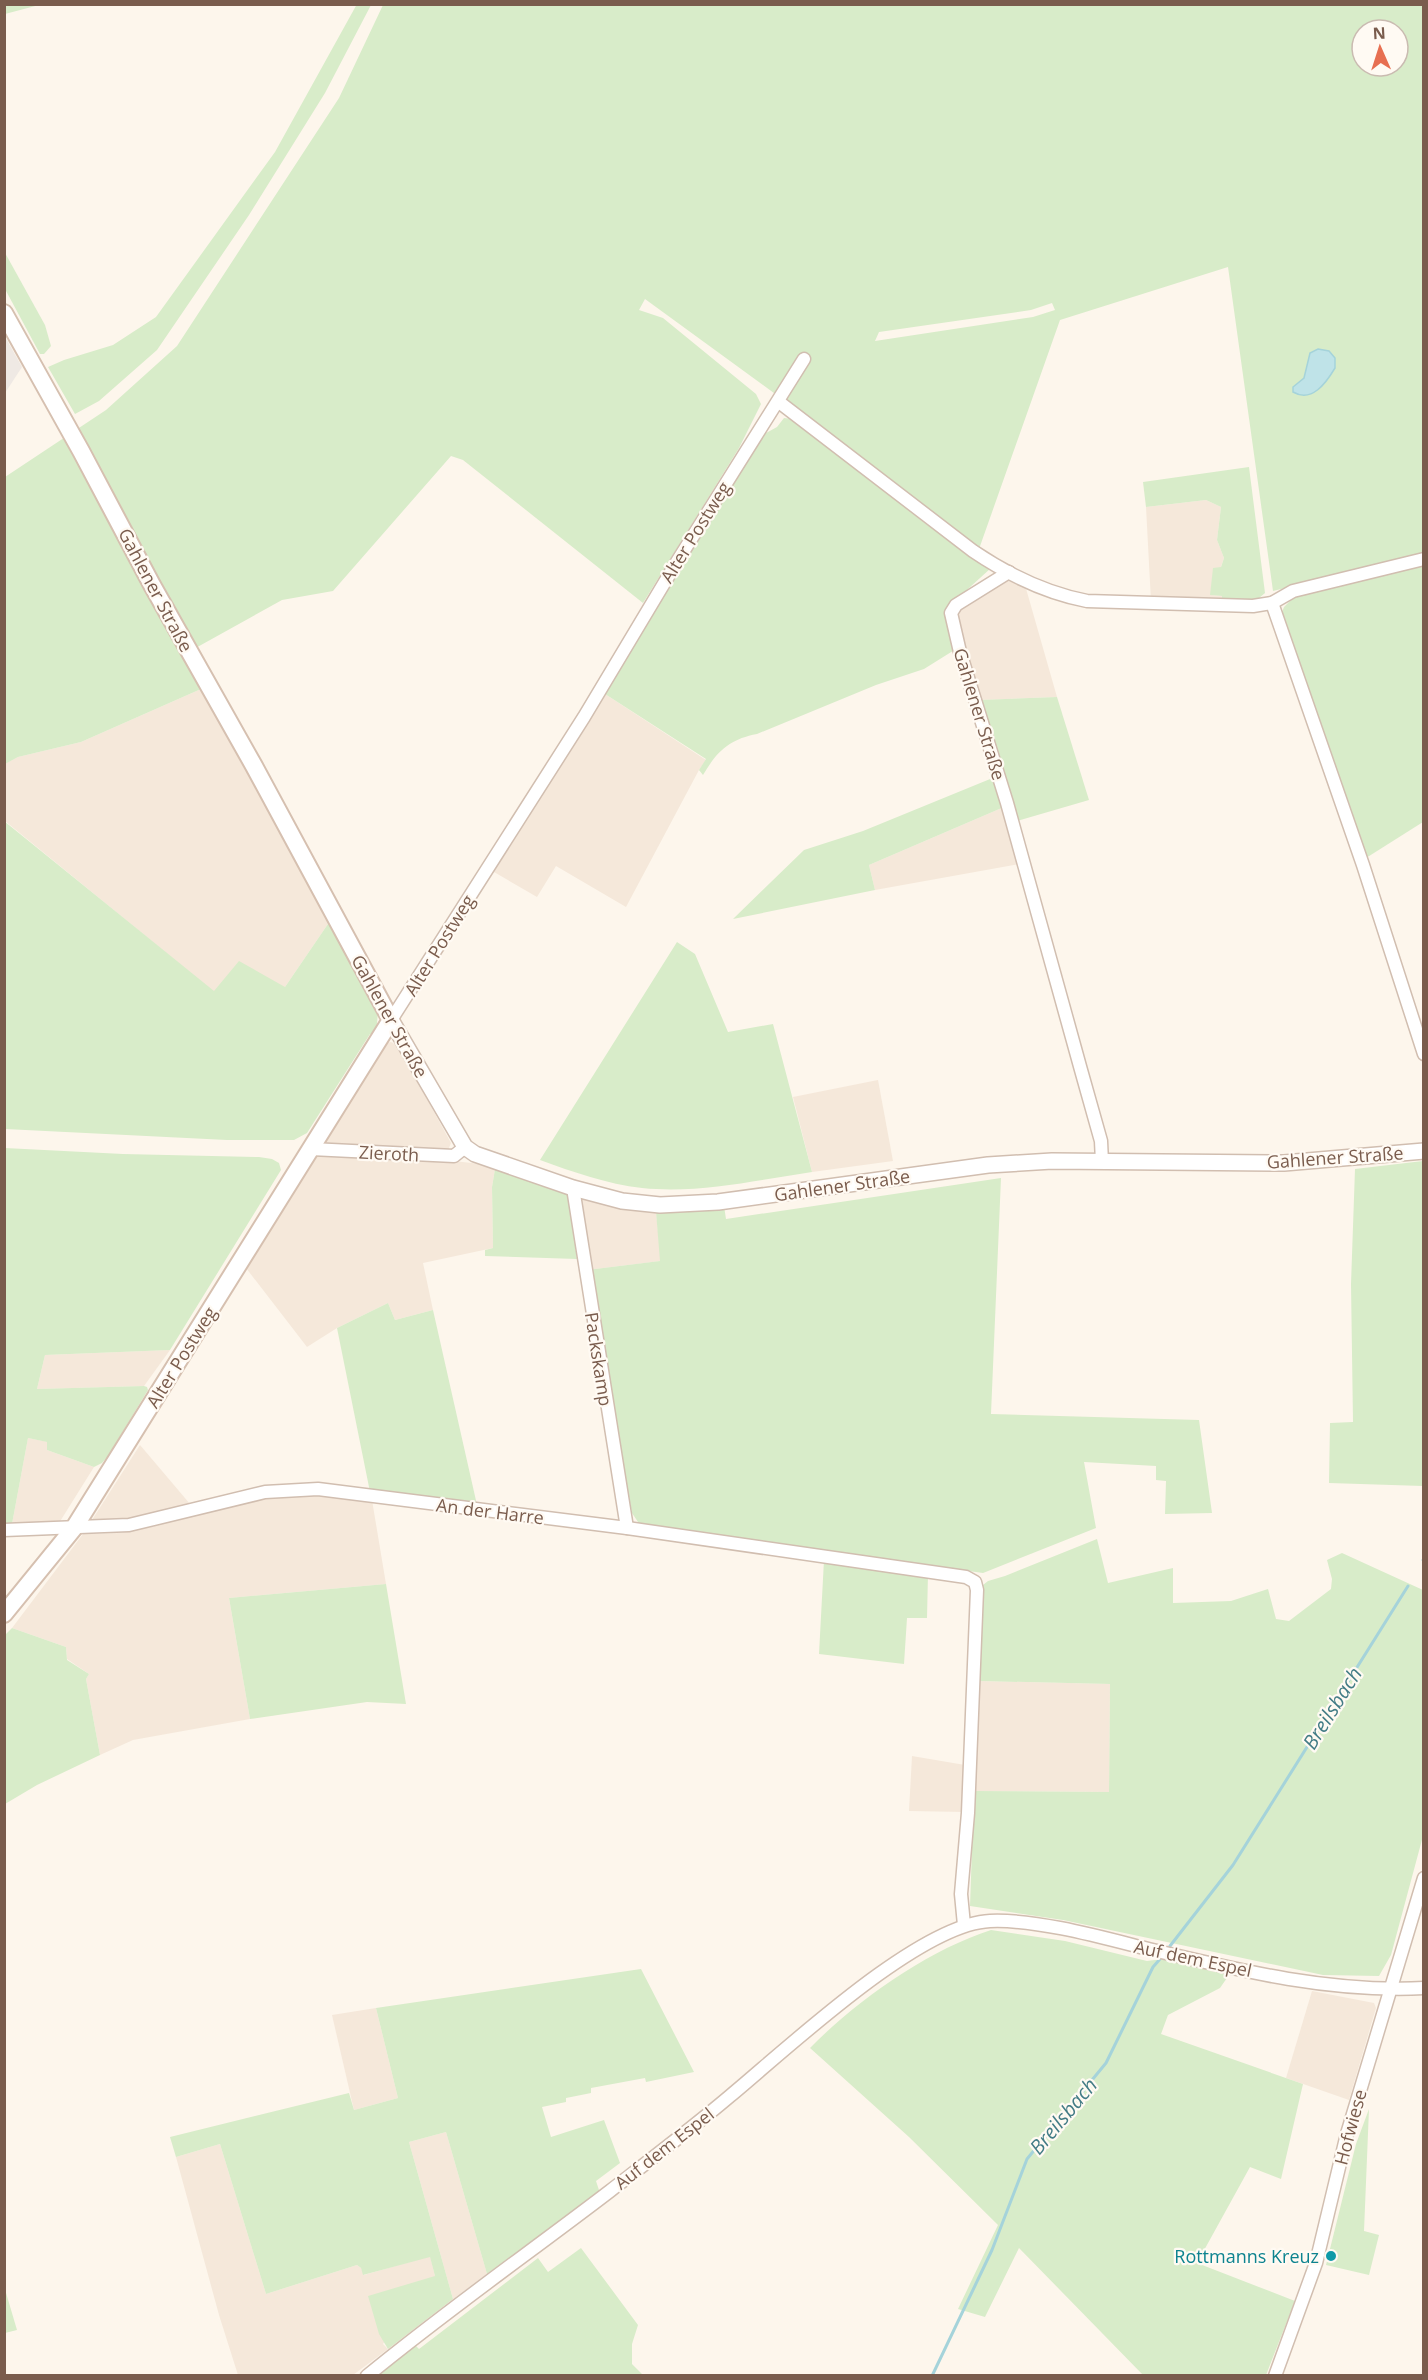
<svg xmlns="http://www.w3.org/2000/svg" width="1428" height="2380" viewBox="0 0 1428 2380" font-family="'Open Sans',sans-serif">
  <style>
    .residential { fill: #f5e8da }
    .industrial { fill: #efe9e4 }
    .green { fill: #d8ecc9; fill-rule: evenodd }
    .water { fill: #bfe3e8; stroke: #a5d3da; stroke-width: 1.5 }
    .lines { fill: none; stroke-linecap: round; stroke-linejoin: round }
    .stream { stroke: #a5d3da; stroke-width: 3 }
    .minor-casing { stroke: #d1beb0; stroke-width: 15 }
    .tertiary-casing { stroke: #d1beb0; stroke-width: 18 }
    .secondary-casing { stroke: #d6c0b0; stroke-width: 20 }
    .minor { stroke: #fff; stroke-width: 12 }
    .tertiary { stroke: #fff; stroke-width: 15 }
    .secondary { stroke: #fff; stroke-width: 16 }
    .culture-dot { fill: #0f9aa8; stroke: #fffaf3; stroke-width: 2 }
    .labels { text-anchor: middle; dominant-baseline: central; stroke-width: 4.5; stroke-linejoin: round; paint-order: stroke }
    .street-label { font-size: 18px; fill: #7a5c4d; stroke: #fffaf3 }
    .culture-label { font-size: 18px; fill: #0d838f; stroke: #fffaf3; text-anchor: end }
    .water-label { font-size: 20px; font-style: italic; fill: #437c86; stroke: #fffaf3 }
  </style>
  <rect width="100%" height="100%" fill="#fdf6ec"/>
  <g class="residential">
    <path d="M 1206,500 L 1221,507 L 1217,540 L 1224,558 L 1211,595 L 1223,596 L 1222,604 L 1151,601 L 1146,507 Z"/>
    <path d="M 1010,577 L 1025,585 L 1057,697 L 980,700 L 956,615 L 960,608 Z"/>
    <path d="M 201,689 L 330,921 L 285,987 L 214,992 L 5,821 L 4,764 L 18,757 L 81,742 Z"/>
    <path d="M 605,694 L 706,760 L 699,770 L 626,907 L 556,866 L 537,897 L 494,872 Z"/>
    <path d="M 1004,807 L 1019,864 L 875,890 L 869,865 Z"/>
    <path d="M 391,1042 L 398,1046 L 451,1143 L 448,1150 L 327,1145 L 325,1142 L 386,1043 Z"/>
    <path d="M 878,1080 L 893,1161 L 812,1172 L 793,1097 Z"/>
    <path d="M 314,1155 L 453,1161 L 481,1164 L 495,1169 L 492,1187 L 493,1248 L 423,1263 L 433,1310 L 395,1320 L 388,1303 L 337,1328 L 307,1347 L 246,1268 Z"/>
    <path d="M 585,1198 L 656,1212 L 661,1261 L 587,1270 L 580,1200 Z"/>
    <path d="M 170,1350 L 144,1386 L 37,1389 L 45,1355 Z"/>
    <path d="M 28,1438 L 48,1442 L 47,1450 L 94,1467 L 59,1523 L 12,1524 Z"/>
    <path d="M 140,1445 L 190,1504 L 128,1520 L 92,1520 Z"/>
    <path d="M 319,1494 L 372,1500 L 386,1584 L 229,1598 L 250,1719 L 133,1740 L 100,1755 L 86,1679 L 89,1674 L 67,1659 L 66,1647 L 12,1628 L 83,1534 L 120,1533 L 151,1527 L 251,1499 Z"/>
    <path d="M 979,1681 L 1110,1684 L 1109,1792 L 974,1791 Z"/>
    <path d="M 912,1756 L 965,1765 L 965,1812 L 909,1811 Z"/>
    <path d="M 1312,1991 L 1374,2003 L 1376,2008 L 1349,2100 L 1286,2078 Z"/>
    <path d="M 376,2008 L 398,2098 L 354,2110 L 332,2015 Z"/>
    <path d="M 446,2132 L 487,2274 L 453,2299 L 409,2142 Z"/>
    <path d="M 220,2144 L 266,2294 L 357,2265 L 361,2268 L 364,2275 L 430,2256 L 435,2276 L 383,2344 L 388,2349 L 353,2375 L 238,2375 L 219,2315 L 176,2157 Z"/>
  </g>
  <path class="industrial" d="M 4,335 L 22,367 L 5,393 L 4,393 Z"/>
  <g class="green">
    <path d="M 5,4 L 39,4 L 39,5 L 5,14 Z"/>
    <path d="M 357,4 L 371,5 L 325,93 L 249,215 L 157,350 L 99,401 L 75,414 L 48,367 L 64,360 L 113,345 L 156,317 L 275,152 Z"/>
    <path d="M 383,5 L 1423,5 L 1423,554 L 1273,591 L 1228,267 L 1060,320 L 979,549 L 778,396 L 645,299 L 639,310 L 663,318 L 756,394 L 761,404 L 739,448 L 643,603 L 463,460 L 451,456 L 333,591 L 282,600 L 183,655 L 201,689 L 81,742 L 18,757 L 5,764 L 5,477 L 106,410 L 177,346 L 339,98 ZM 1362,30 L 1398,30 L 1398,66 L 1362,66 ZM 1052,303 L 1055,310 L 1033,317 L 875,341 L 879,332 L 1031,310 Z"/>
    <path d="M 4,251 L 45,325 L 51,346 L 44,354 L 40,354 L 5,289 Z"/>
    <path d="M 784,418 L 793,419 L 926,524 L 991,568 L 947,608 L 956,649 L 924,669 L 876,685 L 757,734 C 730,739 717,751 703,775 L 699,770 L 706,759 L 605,694 L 759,437 L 777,427 Z"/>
    <path d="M 1249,467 L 1265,593 L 1253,603 L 1222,604 L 1222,596 L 1210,595 L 1213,568 L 1221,567 L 1224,558 L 1217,540 L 1221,507 L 1206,500 L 1146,507 L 1143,482 Z"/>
    <path d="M 1423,561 L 1423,822 L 1366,858 L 1281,615 L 1284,607 L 1295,596 Z"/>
    <path d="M 1057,697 L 1089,800 L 1017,821 L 980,700 Z"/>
    <path d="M 995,777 L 1004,807 L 869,865 L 875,890 L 733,919 L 804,850 L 863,831 Z"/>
    <path d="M 4,821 L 214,991 L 239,961 L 285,987 L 330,921 L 378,1012 L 376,1034 L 370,1034 L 307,1133 L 294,1140 L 227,1140 L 5,1129 Z"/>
    <path d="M 677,942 L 695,954 L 728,1032 L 773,1024 L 812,1172 C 757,1180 699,1194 642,1188 C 607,1184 573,1172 540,1160 Z"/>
    <path d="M 5,1148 L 123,1154 L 259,1157 L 272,1159 L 279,1163 L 281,1170 L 170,1350 L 45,1355 L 37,1389 L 144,1386 L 147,1387 L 148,1390 L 108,1456 L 102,1463 L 94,1467 L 47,1450 L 47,1442 L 28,1438 L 12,1524 L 5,1525 Z"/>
    <path d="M 1423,1161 L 1423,1486 L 1329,1483 L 1330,1423 L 1353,1422 L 1351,1284 L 1355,1169 Z"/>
    <path d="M 495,1169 L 568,1194 L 577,1259 L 485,1256 L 485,1250 L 493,1248 L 492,1187 Z"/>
    <path d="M 1001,1178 L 991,1414 L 1199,1420 L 1212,1513 L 1165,1514 L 1166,1481 L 1156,1480 L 1156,1466 L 1084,1462 L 1096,1528 L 983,1573 L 640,1525 L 632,1513 L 587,1270 L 660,1261 L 656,1212 L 724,1206 L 726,1219 Z"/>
    <path d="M 388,1303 L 395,1320 L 433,1310 L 477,1505 L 370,1492 L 337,1328 Z"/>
    <path d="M 1097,1539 L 1108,1583 L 1173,1568 L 1173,1603 L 1231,1601 L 1268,1589 L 1276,1619 L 1289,1621 L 1331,1589 L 1332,1579 L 1327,1560 L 1342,1553 L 1423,1590 L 1423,1836 L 1391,1955 L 1379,1976 L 1323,1975 L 1063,1920 L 970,1906 L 974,1791 L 1109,1792 L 1110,1684 L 979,1681 L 983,1585 L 988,1581 L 1005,1576 Z"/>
    <path d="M 824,1560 L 928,1574 L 927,1618 L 907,1618 L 904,1664 L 819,1654 Z"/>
    <path d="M 386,1584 L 406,1704 L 367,1702 L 250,1719 L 229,1598 Z"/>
    <path d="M 12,1628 L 66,1647 L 67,1660 L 89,1674 L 86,1679 L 100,1755 L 37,1785 L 5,1804 L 4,1636 Z"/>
    <path d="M 991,1930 L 1065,1941 L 1147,1961 L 1163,1959 L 1229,1975 L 1220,1988 L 1168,2015 L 1161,2034 L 1303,2084 L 1281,2179 L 1250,2167 L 1197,2263 L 1295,2301 L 1266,2375 L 1143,2375 L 1019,2248 L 985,2317 L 958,2309 L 998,2225 L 909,2137 L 810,2048 C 856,2001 928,1950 991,1930 Z"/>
    <path d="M 641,1969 L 694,2072 L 646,2082 L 645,2078 L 591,2088 L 591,2093 L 566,2098 L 566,2102 L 542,2107 L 551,2137 L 604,2120 L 620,2163 L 596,2181 L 600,2193 L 487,2274 L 446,2132 L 409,2142 L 453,2299 L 388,2349 L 379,2334 L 368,2296 L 435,2276 L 430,2257 L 363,2275 L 361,2268 L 357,2265 L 266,2294 L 220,2144 L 176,2157 L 170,2137 L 349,2093 L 354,2110 L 398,2098 L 376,2008 Z"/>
    <path d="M 1369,2109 L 1364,2231 L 1379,2235 L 1369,2275 L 1326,2265 L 1356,2144 Z"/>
    <path d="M 581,2248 L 638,2325 L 632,2344 L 632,2364 L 643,2375 L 378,2376 L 415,2345 L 419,2349 L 538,2258 L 548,2272 Z"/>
    <path d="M 4,2286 L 17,2330 L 5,2333 L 4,2333 Z"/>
  </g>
  <path class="water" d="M 1318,349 L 1329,351 L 1335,358 L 1335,368 C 1326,383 1312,403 1293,392 L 1293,387 L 1304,378 L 1310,353 Z"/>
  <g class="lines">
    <g class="stream">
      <path d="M 1423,1560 L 1424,1559"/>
      <path d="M 1170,1946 L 1233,1865 L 1408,1586"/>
      <path d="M 932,2376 L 992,2250 L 1027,2159 L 1106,2063 L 1153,1967 L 1160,1959"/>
    </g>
    <defs>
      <g id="minor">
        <path d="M 779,402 L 973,551 C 1007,574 1046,593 1087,601 L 1253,606 L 1272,603 L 1293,591 L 1424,559"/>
        <path d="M 1009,572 L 956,605 L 951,613 L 960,652 L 1007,803 L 1081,1070 L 1101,1141 L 1102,1162"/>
        <path d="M 1272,603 L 1363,865 L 1424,1054"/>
        <path d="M 391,1020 L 584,717 L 678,560 L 804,359"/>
        <path d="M 311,1149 L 454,1156 L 465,1147"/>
        <path d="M 573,1188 L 627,1528"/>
        <path d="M 4,1530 L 129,1525 L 265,1492 L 318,1489 L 627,1528 L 966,1577 L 975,1582 L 977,1590 L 968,1813 L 961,1894 L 964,1925"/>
        <path d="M 367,2376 C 446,2311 529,2253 610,2191 C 650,2160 691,2129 730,2096 C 787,2049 919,1924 990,1921 C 1034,1919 1097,1936 1140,1947 C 1233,1969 1328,1993 1424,1988"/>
        <path d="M 1275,2376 L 1316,2263 L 1347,2134 L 1424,1878"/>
      </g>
      <path id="tertiary" d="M 391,1020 L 465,1147 L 475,1154 L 573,1188 L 622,1201 L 660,1205 L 718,1202 L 988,1165 L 1052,1161 L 1284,1163 L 1424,1151"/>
      <path id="secondary" d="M 4,313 L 81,451 L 152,585 L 254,766 L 391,1020 L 74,1528 L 4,1614"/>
    </defs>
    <use href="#minor" class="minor-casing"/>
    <use href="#tertiary" class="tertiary-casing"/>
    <use href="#secondary" class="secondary-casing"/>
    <use href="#minor" class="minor"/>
    <use href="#tertiary" class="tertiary"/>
    <use href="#secondary" class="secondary"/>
  </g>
  <circle class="culture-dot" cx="1331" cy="2256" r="6"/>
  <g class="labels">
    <g class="street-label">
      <text transform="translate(695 532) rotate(-58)">Alter Postweg</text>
      <text transform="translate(156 590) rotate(62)">Gahlener Straße</text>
      <text transform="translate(980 714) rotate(73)">Gahlener Straße</text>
      <text transform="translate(439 945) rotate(-58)">Alter Postweg</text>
      <text transform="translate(390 1016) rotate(61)">Gahlener Straße</text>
      <text transform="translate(389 1153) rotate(3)">Zieroth</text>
      <text transform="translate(1335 1157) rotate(-4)">Gahlener Straße</text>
      <text transform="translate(842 1185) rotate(-8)">Gahlener Straße</text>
      <text transform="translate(181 1357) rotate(-58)">Alter Postweg</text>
      <text transform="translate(599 1359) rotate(81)">Packskamp</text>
      <text transform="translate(490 1511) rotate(7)">An der Harre</text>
      <text transform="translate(1193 1958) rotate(12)">Auf dem Espel</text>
      <text transform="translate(1350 2127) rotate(-75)">Hofwiese</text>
      <text transform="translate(664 2148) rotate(-38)">Auf dem Espel</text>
    </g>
    <g class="culture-label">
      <text x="1319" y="2256">Rottmanns Kreuz</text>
    </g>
    <g class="water-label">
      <text transform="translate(1332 1708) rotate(-58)">Breilsbach</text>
      <text transform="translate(1063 2116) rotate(-50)">Breilsbach</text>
    </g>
  </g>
  <rect width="1428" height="2380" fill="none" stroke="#7a5c4d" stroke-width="12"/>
  <g transform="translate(1380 48) rotate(357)"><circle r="28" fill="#fffaf3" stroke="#cabbb1" stroke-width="1.5"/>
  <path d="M0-4.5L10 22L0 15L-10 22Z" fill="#e76f51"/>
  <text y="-9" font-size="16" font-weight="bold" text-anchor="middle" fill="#7a5c4d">N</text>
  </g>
</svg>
